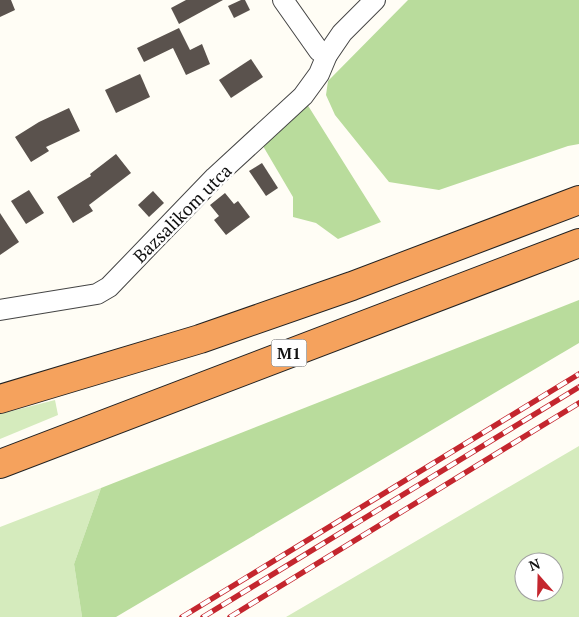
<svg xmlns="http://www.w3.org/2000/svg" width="579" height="617" viewBox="0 0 579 617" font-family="'PT Serif',serif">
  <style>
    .green { fill: #d5ebbd; fill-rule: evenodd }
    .forest { fill: #b9dc9c }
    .building { fill: #5a524d }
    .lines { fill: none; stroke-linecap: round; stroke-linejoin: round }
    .street-casing { stroke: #444; stroke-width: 22 }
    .highway-casing { stroke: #222; stroke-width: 30 }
    .street { stroke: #fff; stroke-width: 20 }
    .highway { stroke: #f5a25d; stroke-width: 28 }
    .rail-casing { stroke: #c4262e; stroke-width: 5.5 }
    .rail { stroke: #fff; stroke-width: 4; stroke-dasharray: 11; stroke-linecap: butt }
    .labels { text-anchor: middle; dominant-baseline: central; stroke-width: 5; stroke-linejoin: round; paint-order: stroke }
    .shield { fill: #fff; stroke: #585858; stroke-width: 1 }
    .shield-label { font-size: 16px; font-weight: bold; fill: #111 }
    .street-label { font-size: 18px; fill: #111; stroke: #fff }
  </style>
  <rect width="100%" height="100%" fill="#fffdf5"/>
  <g class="green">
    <path d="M 55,400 L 58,415 L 0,439 L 0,414 Z"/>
    <path d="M 579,446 L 579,617 L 286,617 ZM 524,562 L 554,562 L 554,592 L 524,592 Z"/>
    <path d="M 101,488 L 74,564 L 82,617 L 0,617 L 0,527 Z"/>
  </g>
  <g class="forest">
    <path d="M 408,0 L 579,0 L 579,144 L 568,146 L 439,190 L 389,182 L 335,115 L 326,95 L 328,81 Z"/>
    <path d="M 307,104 L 381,222 L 338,239 L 316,223 L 293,217 L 293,197 L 263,146 Z"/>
    <path d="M 579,300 L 579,343 L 116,617 L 82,617 L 74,564 L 101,488 Z"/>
  </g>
  <g class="building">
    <path d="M 0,0 L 11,0 L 15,10 L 0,17 Z"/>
    <path d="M 186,0 L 223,0 L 179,24 L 171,8 Z"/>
    <path d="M 241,0 L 245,0 L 250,10 L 234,18 L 228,6 Z"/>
    <path d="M 179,28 L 190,50 L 202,44 L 210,64 L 186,75 L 173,48 L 144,62 L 137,48 Z"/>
    <path d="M 251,59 L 263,77 L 231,98 L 219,80 Z"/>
    <path d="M 140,74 L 150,97 L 116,113 L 105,90 Z"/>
    <path d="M 69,108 L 80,131 L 46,147 L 49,151 L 31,162 L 15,137 L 39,122 Z"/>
    <path d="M 116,154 L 131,173 L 89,205 L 93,211 L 73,223 L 57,197 L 91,176 L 90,174 Z"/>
    <path d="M 262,163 L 278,188 L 266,196 L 249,171 Z"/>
    <path d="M 29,190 L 44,213 L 26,224 L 11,201 Z"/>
    <path d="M 153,191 L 164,203 L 149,217 L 138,205 Z"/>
    <path d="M 225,193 L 234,204 L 238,201 L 250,217 L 226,235 L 214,220 L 219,216 L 210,205 Z"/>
    <path d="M 0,213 L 19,242 L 0,255 Z"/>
  </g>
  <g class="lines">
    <defs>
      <g id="street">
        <path d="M 283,0 L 319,51 L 327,55"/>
        <path d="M 0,310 L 97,294 L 109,287 L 215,177 L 303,96 L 319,74 L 327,55 L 342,33 L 375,0"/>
      </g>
      <g id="highway">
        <path d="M 0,399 L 200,339 L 352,286 L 579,200"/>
        <path d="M 0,464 L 579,243"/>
      </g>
    </defs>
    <use href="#street" class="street-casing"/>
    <use href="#highway" class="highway-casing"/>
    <use href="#street" class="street"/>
    <use href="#highway" class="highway"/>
    <defs>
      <g id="rail">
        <path d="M 182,617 L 579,374"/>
        <path d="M 203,617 L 579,387"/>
        <path d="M 230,617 L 579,403"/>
      </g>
    </defs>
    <use href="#rail" class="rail-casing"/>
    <use href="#rail" class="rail"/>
  </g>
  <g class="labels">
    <rect class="shield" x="271.5" y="339.5" width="35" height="27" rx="4"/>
    <g class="shield-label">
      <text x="289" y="353">M1</text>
    </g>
    <g class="street-label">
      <text transform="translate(182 213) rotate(-45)">Bazsalikom utca</text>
    </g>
  </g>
  <g transform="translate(539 577) rotate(340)"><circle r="24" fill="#ffffff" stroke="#a0a0a0"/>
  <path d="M0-4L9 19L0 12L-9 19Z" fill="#c4262e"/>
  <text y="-8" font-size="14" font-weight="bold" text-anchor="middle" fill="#111111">N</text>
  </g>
</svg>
